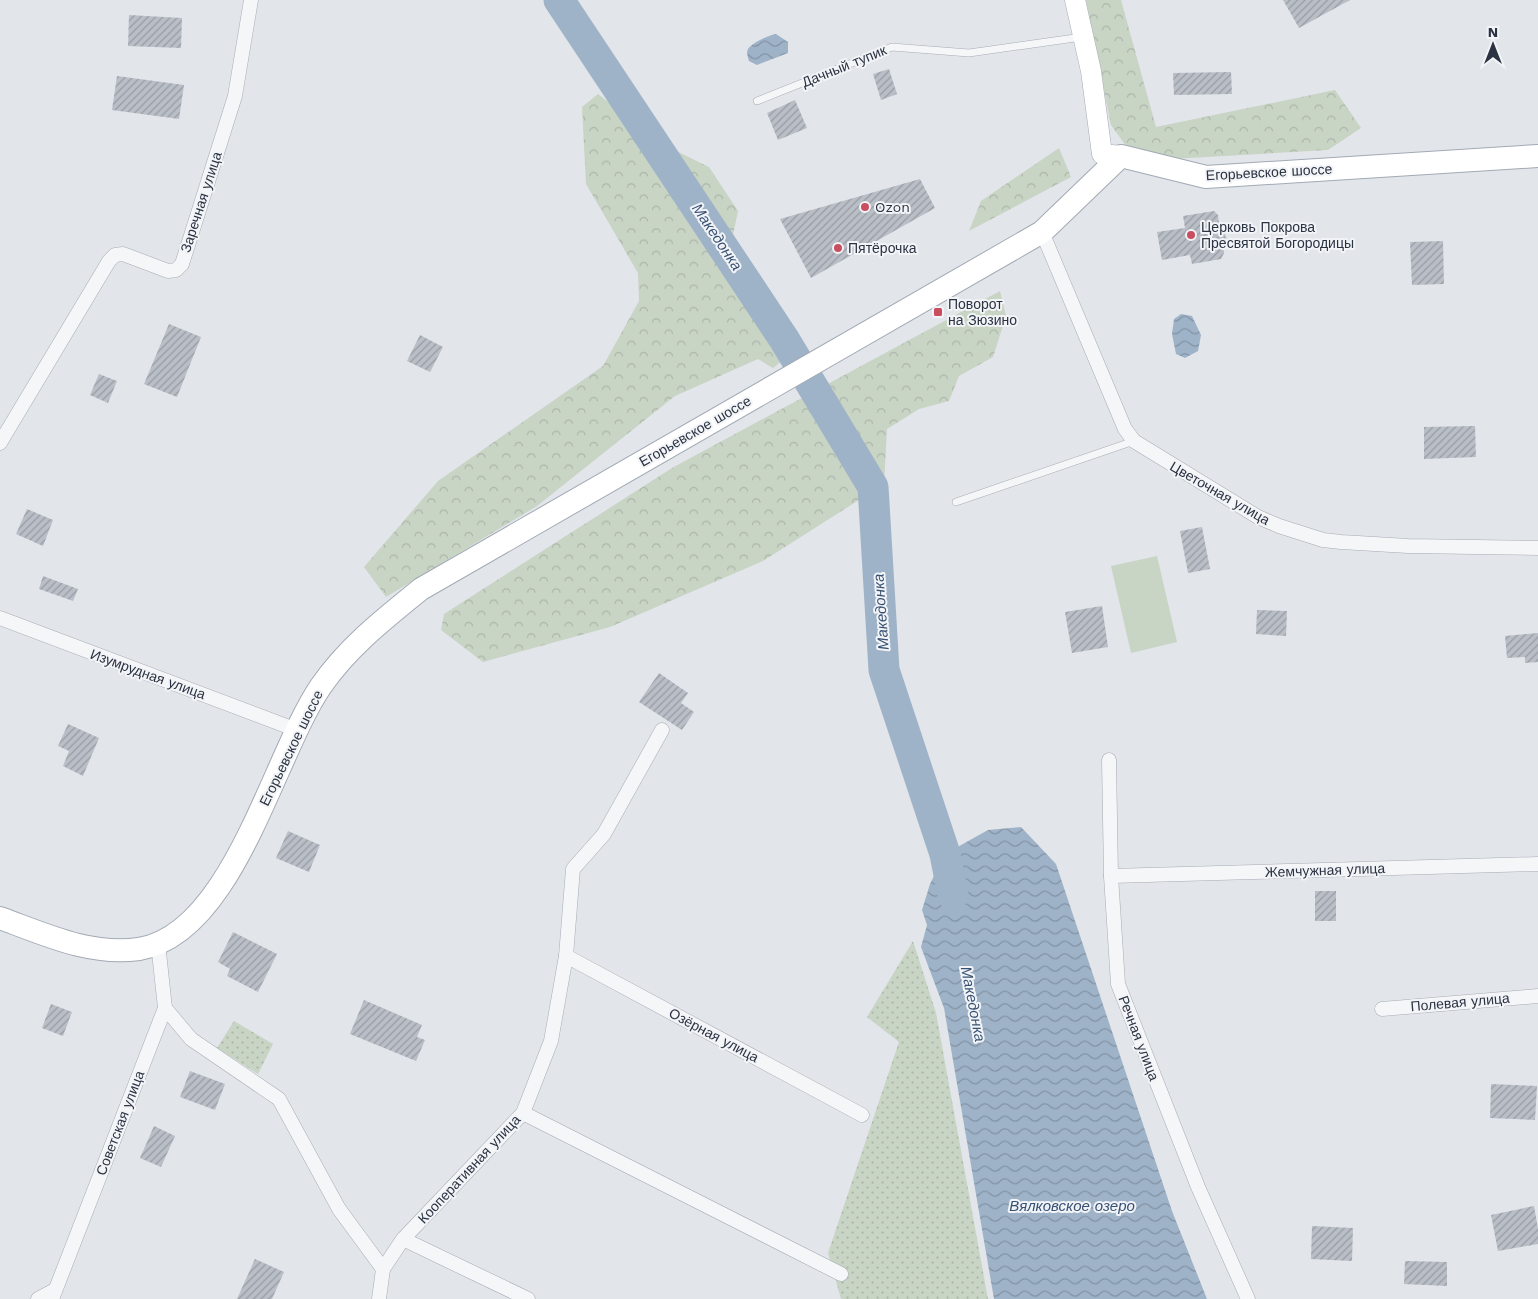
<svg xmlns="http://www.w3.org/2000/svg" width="1538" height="1299" viewBox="0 0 1538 1299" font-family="'Work Sans',sans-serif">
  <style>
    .grass { fill: url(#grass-dots) }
    .forest { fill: url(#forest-crowns) }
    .pitch { fill: #c8d4c4 }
    .water { fill: url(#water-waves) }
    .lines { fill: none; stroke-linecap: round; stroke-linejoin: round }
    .river { stroke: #9fb3c8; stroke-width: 31 }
    .building { fill: url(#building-hatch) }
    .lane-casing { stroke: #a7acb4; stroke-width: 8 }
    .street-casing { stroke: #a7acb4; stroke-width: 15 }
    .secondary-casing { stroke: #a7acb4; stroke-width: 21 }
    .primary-casing { stroke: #a2aab5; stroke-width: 24 }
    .lane { stroke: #f5f6f8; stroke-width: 7 }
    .street { stroke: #f5f6f8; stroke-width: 14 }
    .secondary { stroke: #fff; stroke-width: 20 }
    .primary { stroke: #fff; stroke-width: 22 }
    .poi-dot { fill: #c94e5f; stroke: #f2f4f7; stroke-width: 2 }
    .labels { text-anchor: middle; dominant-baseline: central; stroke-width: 4; stroke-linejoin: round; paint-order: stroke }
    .street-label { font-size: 14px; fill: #2b3342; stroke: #f2f4f7 }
    .poi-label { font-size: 14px; fill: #2b3342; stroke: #f2f4f7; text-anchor: start }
    .water-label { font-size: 15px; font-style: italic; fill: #375174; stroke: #f2f4f7 }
  </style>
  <defs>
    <pattern id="grass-dots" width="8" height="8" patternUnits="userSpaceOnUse" patternTransform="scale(1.25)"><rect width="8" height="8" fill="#c8d4c4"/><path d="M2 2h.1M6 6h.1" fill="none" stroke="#acb6aa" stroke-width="1.8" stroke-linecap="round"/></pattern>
    <pattern id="forest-crowns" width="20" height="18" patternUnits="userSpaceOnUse" patternTransform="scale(1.25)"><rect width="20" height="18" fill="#c8d4c4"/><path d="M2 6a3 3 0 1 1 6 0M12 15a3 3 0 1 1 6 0" fill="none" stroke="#acb6aa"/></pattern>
    <pattern id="water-waves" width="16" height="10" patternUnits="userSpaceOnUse" patternTransform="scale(1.25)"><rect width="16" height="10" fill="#9fb3c8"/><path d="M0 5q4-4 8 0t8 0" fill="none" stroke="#8292a4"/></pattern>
    <pattern id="building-hatch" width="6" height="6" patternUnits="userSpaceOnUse" patternTransform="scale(1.25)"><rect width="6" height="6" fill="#babfc7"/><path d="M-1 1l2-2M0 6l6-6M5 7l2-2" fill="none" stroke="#979ca3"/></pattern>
  </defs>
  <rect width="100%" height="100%" fill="#e2e5ea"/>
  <g class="grass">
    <path d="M 913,941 L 936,1013 L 988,1299 L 841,1299 L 828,1253 L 899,1042 L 867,1017 Z"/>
    <path d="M 234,1021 L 273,1044 L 258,1074 L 217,1048 Z"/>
  </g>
  <g class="forest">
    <path d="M 1086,0 L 1121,0 L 1156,127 L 1335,90 L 1361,128 L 1328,150 L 1137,161 L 1111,125 Z"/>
    <path d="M 598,94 L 660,143 L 709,167 L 738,211 L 725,273 L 784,359 L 773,368 L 758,359 L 675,396 L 537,506 L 386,597 L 364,567 L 438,481 L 603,366 L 639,301 L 638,273 L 586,184 L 582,107 Z"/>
    <path d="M 1059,148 L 1071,177 L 969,231 L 981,201 Z"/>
    <path d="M 1000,291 L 1006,316 L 993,357 L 959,376 L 949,401 L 919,409 L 887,429 L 884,484 L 763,561 L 610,627 L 483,662 L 441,630 L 444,614 L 672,468 Z"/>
  </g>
  <path class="pitch" d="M 1157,556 L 1177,642 L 1131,653 L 1111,566 Z"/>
  <g class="water">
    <path d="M 776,34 L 788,42 L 788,53 L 757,65 L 749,61 C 748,57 746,53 748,49 C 752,43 769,35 776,34 Z"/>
    <path d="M 1181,314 L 1192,316 L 1201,335 L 1198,351 L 1185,358 L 1176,354 L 1172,334 L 1174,319 Z"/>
    <path d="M 1021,827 L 1056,864 L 1172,1211 L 1207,1299 L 994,1299 L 944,1008 L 921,947 L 927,925 L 922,910 L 930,884 L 945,854 L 988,830 Z"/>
  </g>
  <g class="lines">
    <path class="river" d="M 559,0 L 784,339 L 873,487 L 884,670 L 945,854 L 953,895"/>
  </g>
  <g class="building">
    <path d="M 1283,0 L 1350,0 L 1299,28 Z"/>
    <path d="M 129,15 L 182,18 L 181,48 L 128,46 Z"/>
    <path d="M 889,69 L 897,94 L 881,100 L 873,74 Z"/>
    <path d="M 1231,72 L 1232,94 L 1174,95 L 1173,73 Z"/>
    <path d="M 117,76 L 184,85 L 179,119 L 112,110 Z"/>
    <path d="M 795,100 L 807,128 L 778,140 L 767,113 Z"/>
    <path d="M 920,179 L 935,208 L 811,278 L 780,219 Z"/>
    <path d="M 1214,211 L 1218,215 L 1219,223 L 1224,230 L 1226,238 L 1223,245 L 1224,253 L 1221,259 L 1192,264 L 1190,255 L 1162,260 L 1157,232 L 1185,228 L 1183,216 Z"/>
    <path d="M 1443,241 L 1444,284 L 1412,285 L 1410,242 Z"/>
    <path d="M 169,324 L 201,337 L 177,397 L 144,384 Z"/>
    <path d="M 420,335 L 443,347 L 430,372 L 407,361 Z"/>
    <path d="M 99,374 L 117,381 L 108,403 L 90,395 Z"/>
    <path d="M 1475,426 L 1476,457 L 1424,459 L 1424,427 Z"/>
    <path d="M 27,509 L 53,520 L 43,546 L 16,534 Z"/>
    <path d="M 1202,527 L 1210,569 L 1188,573 L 1180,531 Z"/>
    <path d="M 43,576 L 78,589 L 73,601 L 39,589 Z"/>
    <path d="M 1102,606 L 1108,647 L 1072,653 L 1065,612 Z"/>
    <path d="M 1257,610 L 1287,611 L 1286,636 L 1256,634 Z"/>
    <path d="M 1538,633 L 1538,662 L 1525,663 L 1525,657 L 1507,658 L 1505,636 Z"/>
    <path d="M 659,673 L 688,693 L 681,703 L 694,712 L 682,730 L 639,702 Z"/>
    <path d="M 68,724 L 99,738 L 83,776 L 63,766 L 69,751 L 58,746 Z"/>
    <path d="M 288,831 L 320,845 L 309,872 L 276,858 Z"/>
    <rect x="1315" y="891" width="21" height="30"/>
    <path d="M 233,932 L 277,954 L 258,992 L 227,976 L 230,969 L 218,962 Z"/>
    <path d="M 364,1000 L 422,1025 L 417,1037 L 425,1040 L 416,1061 L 350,1034 Z"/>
    <path d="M 51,1004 L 72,1012 L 63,1036 L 42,1028 Z"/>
    <path d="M 190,1071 L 225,1084 L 215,1110 L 180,1097 Z"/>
    <path d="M 1491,1084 L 1537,1086 L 1535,1120 L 1490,1118 Z"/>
    <path d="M 154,1126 L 175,1136 L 161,1167 L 140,1158 Z"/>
    <path d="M 1534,1206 L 1538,1229 L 1538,1244 L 1498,1251 L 1491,1215 Z"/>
    <path d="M 1312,1226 L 1353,1228 L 1352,1261 L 1311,1259 Z"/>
    <path d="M 255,1259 L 284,1272 L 272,1299 L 237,1299 Z"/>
    <path d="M 1405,1261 L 1447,1262 L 1447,1286 L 1404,1284 Z"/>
  </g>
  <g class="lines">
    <defs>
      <g id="lane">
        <path d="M 757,101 L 892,47 L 969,53 L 1082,37"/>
        <path d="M 956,502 L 1134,441"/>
      </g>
      <g id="street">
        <path d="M 1042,232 L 1125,429 L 1134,441 L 1258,517 L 1279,526 L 1323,540 L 1341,542 L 1408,546 L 1538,548"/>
        <path d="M 0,443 L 109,261 L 115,255 L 123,254 L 168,271 L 176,270 L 182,264 L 235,96 L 251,0"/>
        <path d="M 0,618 L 297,730"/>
        <path d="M 1109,760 L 1111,876 L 1118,984 L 1198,1187 L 1248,1299"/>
        <path d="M 1111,876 L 1538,864"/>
        <path d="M 566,956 L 862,1115"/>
        <path d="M 165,1008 L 191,1039 L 279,1099 L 339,1209 L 383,1269 L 379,1299"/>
        <path d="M 1382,1009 L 1538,996"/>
        <path d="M 523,1113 L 841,1274"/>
        <path d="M 403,1239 L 528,1299"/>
        <path d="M 383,1269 L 403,1239 L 523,1113 L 551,1041 L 566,956 L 573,869 L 604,834 L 662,730"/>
        <path d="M 38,1299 L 55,1290"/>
        <path d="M 52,1299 L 165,1008 L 158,943"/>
      </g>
      <path id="secondary" d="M 1075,0 L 1091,71 L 1102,154 L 1121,156"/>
      <path id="primary" d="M 0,918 C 44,934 90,956 139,949 C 233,934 273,756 321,686 C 348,647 384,619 421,589 L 1042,232 L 1121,156 L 1206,177 L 1538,156"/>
    </defs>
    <use href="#lane" class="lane-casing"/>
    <use href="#street" class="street-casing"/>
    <use href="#secondary" class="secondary-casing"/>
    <use href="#primary" class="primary-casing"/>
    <use href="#lane" class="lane"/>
    <use href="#street" class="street"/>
    <use href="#secondary" class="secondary"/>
    <use href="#primary" class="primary"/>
  </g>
  <g class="poi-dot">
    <circle cx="865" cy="207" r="5"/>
    <circle cx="1191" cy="235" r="5"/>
    <circle cx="838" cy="248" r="5"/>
    <rect x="933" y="307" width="10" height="10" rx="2.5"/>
  </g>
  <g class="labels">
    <g class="street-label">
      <text transform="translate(844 66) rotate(-22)">Дачный тупик</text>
      <text transform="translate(1269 172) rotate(-3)">Егорьевское шоссе</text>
      <text transform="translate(201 202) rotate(-72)">Заречная улица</text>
      <text transform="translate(695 431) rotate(-30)">Егорьевское шоссе</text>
      <text transform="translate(1220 493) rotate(30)">Цветочная улица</text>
      <text transform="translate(148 674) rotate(20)">Изумрудная улица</text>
      <text transform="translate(291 748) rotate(-64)">Егорьевское шоссе</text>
      <text transform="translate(1325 870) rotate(-2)">Жемчужная улица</text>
      <text transform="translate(1460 1002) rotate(-5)">Полевая улица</text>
      <text transform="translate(714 1035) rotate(28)">Озёрная улица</text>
      <text transform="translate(1139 1038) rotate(69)">Речная улица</text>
      <text transform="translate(120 1123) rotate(-69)">Советская улица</text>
      <text transform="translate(469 1169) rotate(-47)">Кооперативная улица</text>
    </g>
    <g class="poi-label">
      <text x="875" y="207">Ozon</text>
      <text x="1201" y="227">Церковь Покрова<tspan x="1201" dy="16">Пресвятой Богородицы</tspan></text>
      <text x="848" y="248">Пятёрочка</text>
      <text x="948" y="304">Поворот<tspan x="948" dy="16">на Зюзино</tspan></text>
    </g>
    <g class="water-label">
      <text transform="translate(717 237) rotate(56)">Македонка</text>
      <text transform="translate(881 612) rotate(-94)">Македонка</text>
      <text transform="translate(973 1004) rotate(79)">Македонка</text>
      <text x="1072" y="1206">Вялковское озеро</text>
    </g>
  </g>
  <g transform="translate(1493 45)" stroke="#f2f4f7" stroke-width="4" paint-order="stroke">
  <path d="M0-4L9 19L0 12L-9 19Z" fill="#2b3342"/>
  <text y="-8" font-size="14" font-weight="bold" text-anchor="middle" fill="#2b3342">N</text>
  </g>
</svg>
